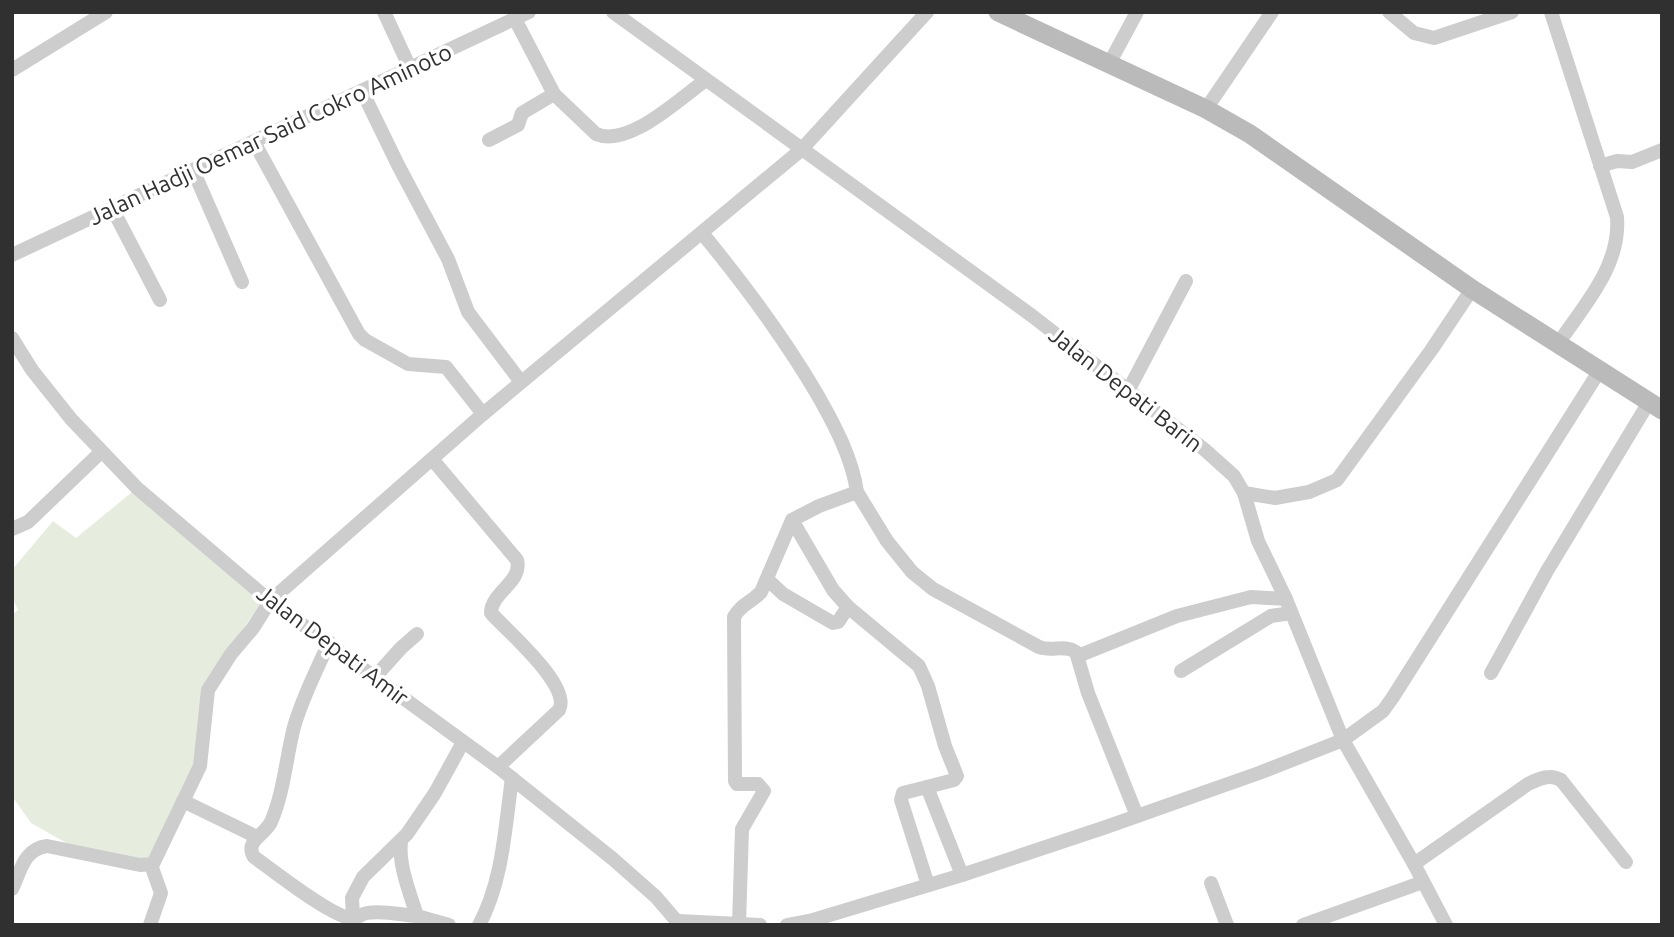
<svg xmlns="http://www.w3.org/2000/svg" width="1674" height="937" viewBox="0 0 1674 937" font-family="Ubuntu,sans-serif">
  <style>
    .green { fill: #e6edde }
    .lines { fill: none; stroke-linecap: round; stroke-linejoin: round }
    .street { stroke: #cdcdcd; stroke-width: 14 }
    .secondary { stroke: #bababa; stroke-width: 19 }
    .labels { text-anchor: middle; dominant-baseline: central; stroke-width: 7; stroke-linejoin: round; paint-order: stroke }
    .street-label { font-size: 23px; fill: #303030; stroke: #fff }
  </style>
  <rect width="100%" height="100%" fill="#fff"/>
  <path class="green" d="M 137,488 L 265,596 L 228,652 L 211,686 L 199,767 L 156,860 L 84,853 L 31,823 L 12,796 L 12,615 L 18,610 L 12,597 L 12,570 L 53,521 L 76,538 Z"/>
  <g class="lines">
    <g class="street">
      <path d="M 384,12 L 410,68"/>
      <path d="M 613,12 L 1031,315 L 1205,450 L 1234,476 L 1244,493 L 1258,541 L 1286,599 L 1343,740 L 1414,864 L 1446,925"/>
      <path d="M 1389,12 L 1414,33 L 1434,38 L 1512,12"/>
      <path d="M 1551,12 L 1617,217 C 1621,266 1584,305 1558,344"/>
      <path d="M 515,19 L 554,94 L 596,134 C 629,148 680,98 706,80"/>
      <path d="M 1109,64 L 1137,12"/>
      <path d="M 12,70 L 106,12"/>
      <path d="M 362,91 L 398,165 L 448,259 L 468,312 L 521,382"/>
      <path d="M 1206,109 L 1272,12"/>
      <path d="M 489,140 L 518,125 L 522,113 L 554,94"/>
      <path d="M 254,142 L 359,334 L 365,340 L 408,364 L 446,367 L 483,414"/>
      <path d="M 1600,166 L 1617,161 L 1632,162 L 1662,150"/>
      <path d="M 193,170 L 242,282"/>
      <path d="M 112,208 L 160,300"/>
      <path d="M 702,233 C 744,284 783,336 817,394 C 834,424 852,457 857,492"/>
      <path d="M 12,255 L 529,12"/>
      <path d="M 12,338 L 32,370 L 71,419 L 137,488 L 270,601 L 498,767 L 613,859 L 656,897 L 680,925"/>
      <path d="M 1128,391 L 1186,281"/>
      <path d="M 432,459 L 517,560 C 523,582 491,592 491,613 C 507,631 572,686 559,710 L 498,767"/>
      <path d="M 1244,493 L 1275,498 L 1309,492 L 1337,480 L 1432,349 L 1472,289"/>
      <path d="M 792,520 L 833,590 L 848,607"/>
      <path d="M 12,529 L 28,522 L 101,452"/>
      <path d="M 767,579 L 783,594 L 833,623 L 838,622 L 848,607 L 919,666 L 928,686 L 945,746 L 957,776 L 954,780 L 927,787 L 962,875"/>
      <path d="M 329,642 C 317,670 302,698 294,727 C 286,758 284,792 271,822 C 265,835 244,841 254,857 C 271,869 334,919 352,918 C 357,918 362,914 367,913 C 383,910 402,915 417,916"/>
      <path d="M 1078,656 L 1177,616 L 1251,597 L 1286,599"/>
      <path d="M 1181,671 L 1271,616 L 1291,613"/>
      <path d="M 1491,673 L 1547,571 L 1649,402"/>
      <path d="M 375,677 L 401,648 L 417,634"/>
      <path d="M 927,787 L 903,793 L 901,800 L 928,885"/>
      <path d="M 183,801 L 257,837"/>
      <path d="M 401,841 C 398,865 410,893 417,916 L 449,925"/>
      <path d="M 1414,864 L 1528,784 C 1540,778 1550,774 1561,780 L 1626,862"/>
      <path d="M 1211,883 L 1227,925"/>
      <path d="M 12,889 C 21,870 24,849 47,846 L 140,865 L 153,864 L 200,766 L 208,690 L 231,654 L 253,628 L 270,601 L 483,414 L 801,150 L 927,12"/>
      <path d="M 678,921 L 760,925"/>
      <path d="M 739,924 L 742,829 L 764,791 L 758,784 L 737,784 L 735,781 L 734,617 C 740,605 752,602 761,592 L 792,520 L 819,506 L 857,492 L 887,541 L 912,572 L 933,589 L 1039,647 C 1052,652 1064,644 1076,652 L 1088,693 L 1137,816"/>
      <path d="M 150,925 L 161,893 L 151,865"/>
      <path d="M 348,925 L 353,918 L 352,898 L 363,877 L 407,834 L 435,793 L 463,742"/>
      <path d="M 479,925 C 503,881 505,827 512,778"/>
      <path d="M 787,925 L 813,920 L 962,875 L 1106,827 L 1259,773 L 1343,740 L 1383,711 L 1393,697 L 1600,370"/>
      <path d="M 1303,925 L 1423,882"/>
    </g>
    <path class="secondary" d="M 998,12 L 1206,109 L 1250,134 L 1472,289 L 1662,410"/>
  </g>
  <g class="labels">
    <g class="street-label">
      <text transform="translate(270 134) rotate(-25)">Jalan Hadji Oemar Said Cokro Aminoto</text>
      <text transform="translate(1126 389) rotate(38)">Jalan Depati Barin</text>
      <text transform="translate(333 645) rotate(37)">Jalan Depati Amir</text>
    </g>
  </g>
  <rect width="1674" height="937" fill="none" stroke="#303030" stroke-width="28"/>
</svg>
